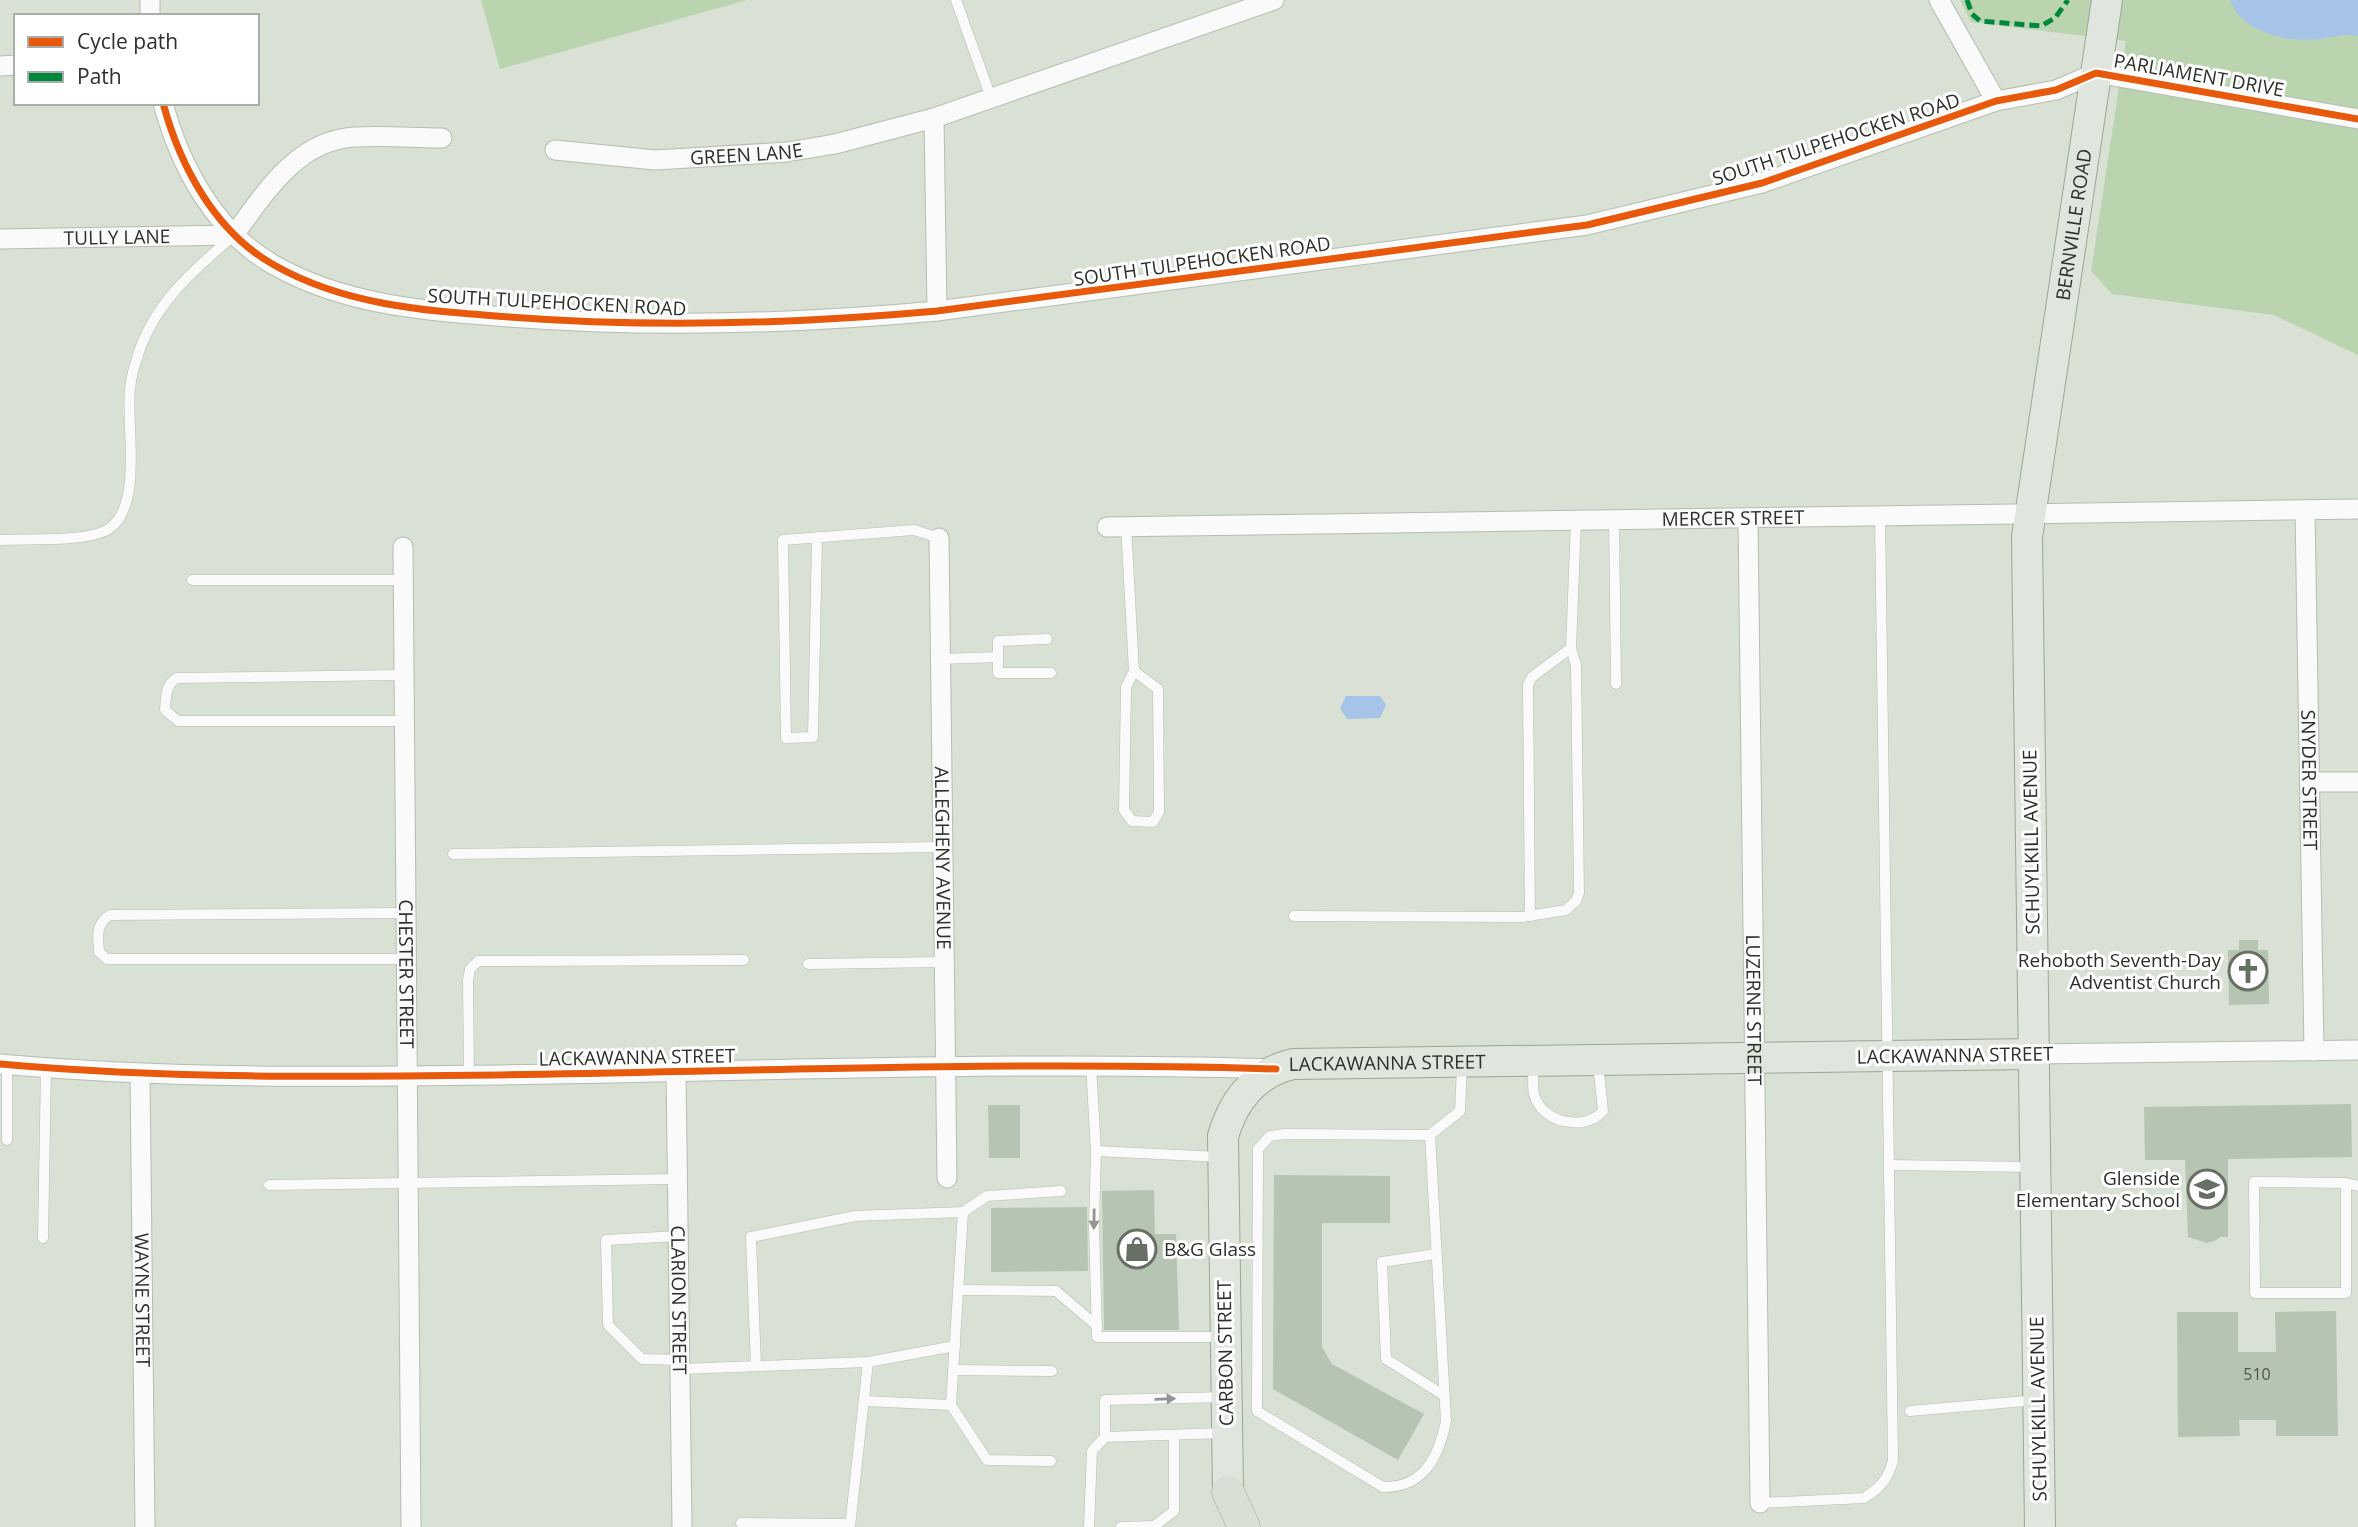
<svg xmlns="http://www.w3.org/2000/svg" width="2358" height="1527" viewBox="0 0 2358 1527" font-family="'Open Sans',sans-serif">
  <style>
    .green { fill: #bad4b0 }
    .water { fill: #a6c4e8 }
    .building { fill: #b6c5b1 }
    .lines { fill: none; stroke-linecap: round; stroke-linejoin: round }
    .service-casing { stroke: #b5bdb2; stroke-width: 11 }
    .minor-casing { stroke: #b5bdb2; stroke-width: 21 }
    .primary-casing { stroke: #9aa695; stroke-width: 32 }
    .trunk-casing { stroke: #9aa695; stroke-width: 33 }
    .service { stroke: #f9faf9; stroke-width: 10 }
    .minor { stroke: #f9faf9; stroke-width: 19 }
    .primary { stroke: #e0e6de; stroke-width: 30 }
    .trunk { stroke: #d8e0d6; stroke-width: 32 }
    .quiet { stroke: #00873e; stroke-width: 5; stroke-dasharray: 10 5; stroke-linecap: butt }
    .cycleway-casing { stroke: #fff; stroke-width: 11 }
    .cycleway { stroke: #e8590c; stroke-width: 7 }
    .oneway { fill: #929691 }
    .labels { text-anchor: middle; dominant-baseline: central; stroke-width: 6; stroke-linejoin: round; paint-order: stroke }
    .number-label { font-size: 16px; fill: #4e564b }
    .street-label { font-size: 19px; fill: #2b3129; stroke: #fff }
    .poi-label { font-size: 19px; fill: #2b3129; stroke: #fff; text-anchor: end }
  </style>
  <rect width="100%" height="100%" fill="#d8e1d4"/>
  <g class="green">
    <path d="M 481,0 L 747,0 L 500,69 Z"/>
    <path d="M 1960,0 L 2358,0 L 2358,355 L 2274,315 L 2112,294 L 2091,271 L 2126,41 L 1971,22 Z"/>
  </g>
  <g class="water">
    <path d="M 2230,0 L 2358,0 L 2358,36 C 2344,34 2334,37 2320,39 C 2288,43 2242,33 2230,0 Z"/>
    <path d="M 1346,696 L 1380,696 L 1386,705 L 1380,718 L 1347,719 L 1340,708 Z"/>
  </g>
  <g class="building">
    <path d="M 2239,940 L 2258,940 L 2258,950 L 2268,950 L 2269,1004 L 2229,1005 L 2228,950 L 2239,950 Z"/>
    <path d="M 2351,1104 L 2352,1157 L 2228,1159 L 2228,1237 L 2220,1237 L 2215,1241 L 2207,1243 L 2188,1237 L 2185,1160 L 2145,1160 L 2144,1107 Z"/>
    <path d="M 988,1105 L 1020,1105 L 1020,1158 L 989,1158 Z"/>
    <path d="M 1274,1175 L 1390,1176 L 1390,1223 L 1322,1223 L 1322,1347 L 1332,1364 L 1424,1414 L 1398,1460 L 1273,1389 Z"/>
    <path d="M 1154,1190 L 1155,1234 L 1176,1234 L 1179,1330 L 1104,1330 L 1102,1191 Z"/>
    <path d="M 1087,1207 L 1088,1271 L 991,1272 L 991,1208 Z"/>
    <path d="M 2336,1311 L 2338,1436 L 2276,1436 L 2276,1420 L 2239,1420 L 2240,1436 L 2178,1437 L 2177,1312 L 2238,1312 L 2238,1352 L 2276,1352 L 2275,1312 Z"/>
  </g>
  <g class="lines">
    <defs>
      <g id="service">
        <path d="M 956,0 L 991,98"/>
        <path d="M 1614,519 L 1616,684"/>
        <path d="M 1126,526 L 1134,671 L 1126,687 L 1124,810 L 1132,821 L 1153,822 L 1159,812 L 1158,689 L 1134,671"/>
        <path d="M 817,537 L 813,737 L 786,738 L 783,540 L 914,530 L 939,538"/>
        <path d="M 0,540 C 27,538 90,543 110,528 C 143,504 126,425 130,389 C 131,379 134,367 137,358 C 153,305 191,272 231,238"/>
        <path d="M 192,580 L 403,580"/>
        <path d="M 1047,639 L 998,641 L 998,673 L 1051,673"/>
        <path d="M 941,659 L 998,657"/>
        <path d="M 403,675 L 177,678 C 165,685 166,697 165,710 L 178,721 L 403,721"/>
        <path d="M 453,854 L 943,847"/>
        <path d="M 404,913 L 110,915 C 95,924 98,937 99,952 L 107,959 L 404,959"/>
        <path d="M 1294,916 L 1522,917 L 1566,910 L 1576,901 L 1579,893 L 1576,665 L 1571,648 L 1576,520"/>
        <path d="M 1530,916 L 1528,685 L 1532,677 L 1571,648"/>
        <path d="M 808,964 L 945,962"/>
        <path d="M 1091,1065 L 1096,1151 L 1220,1157"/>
        <path d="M 1533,1065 C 1534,1074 1532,1085 1534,1094 C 1541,1123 1585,1132 1603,1111 L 1598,1063"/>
        <path d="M 469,1075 L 468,980 L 470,969 L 478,961 L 744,960"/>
        <path d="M 1430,1135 L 1446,1421 C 1439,1456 1424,1488 1383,1487 L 1257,1411 L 1258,1149 L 1270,1136 L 1285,1134 L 1430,1135 L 1460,1111 L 1462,1066"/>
        <path d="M 7,1140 L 7,1065"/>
        <path d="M 1096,1151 L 1094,1226 L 1097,1337 L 1224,1337"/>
        <path d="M 1889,1165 L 2032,1167"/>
        <path d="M 2346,1183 L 2346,1293 L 2255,1293 L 2254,1182 L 2346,1183 L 2358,1186"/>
        <path d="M 269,1185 L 677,1179"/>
        <path d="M 963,1212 L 987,1196 L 1061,1191"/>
        <path d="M 678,1236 L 606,1240 L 608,1325 L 642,1359 L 680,1360"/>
        <path d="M 43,1238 L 46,1067"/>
        <path d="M 1436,1254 L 1382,1262 L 1386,1359 L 1445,1396"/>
        <path d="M 959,1290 L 1056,1291 L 1097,1326"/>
        <path d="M 756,1366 L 751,1237 L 855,1216 L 963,1212 L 951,1405 L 864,1401"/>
        <path d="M 680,1369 L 868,1362 L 955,1346"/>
        <path d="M 954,1370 L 1052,1371"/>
        <path d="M 951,1405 L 987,1460 L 1051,1461"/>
        <path d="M 1910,1411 L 2037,1400"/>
        <path d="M 1105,1437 L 1223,1433"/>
        <path d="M 1760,1503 L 1864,1498 C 1880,1488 1888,1479 1893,1461 L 1880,516"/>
        <path d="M 741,1523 L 850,1524"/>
        <path d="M 850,1527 L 868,1362"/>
        <path d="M 1089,1527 L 1092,1451 L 1105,1437 L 1105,1400 L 1224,1397"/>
        <path d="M 1121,1527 L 1154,1526 L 1174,1511 L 1174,1435"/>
      </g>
      <g id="minor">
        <path d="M 150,0 L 150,16"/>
        <path d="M 1939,0 L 1996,101"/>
        <path d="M 0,66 L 16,65"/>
        <path d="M 163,103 C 180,166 215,232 274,265 C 346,306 428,311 509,317 C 653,328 794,324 937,311 L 1587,225 L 1762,183 L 1996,101 L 2056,90 L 2096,73 L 2358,119"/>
        <path d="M 934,118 L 937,311"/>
        <path id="s1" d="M 555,150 L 655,160 L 787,152 L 835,144 L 934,118 L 1274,0"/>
        <path id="s2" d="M 0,239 L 234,235 C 265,193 297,140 355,137 C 384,135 414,138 442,138"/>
        <path id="s3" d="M 2305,510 L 2314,1051"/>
        <path id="s4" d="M 1748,518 L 1760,1503"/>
        <path id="s5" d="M 1107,527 L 2358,509"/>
        <path id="s6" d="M 939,538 L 947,1178"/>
        <path id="s7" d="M 403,547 L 411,1527"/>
        <path d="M 2310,782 L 2358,782"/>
        <path d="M 2033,1054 L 2358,1050"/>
        <path d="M 0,1064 C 167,1079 333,1077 500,1075 C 758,1071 1017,1061 1276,1069"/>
        <path id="s8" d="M 676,1072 L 682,1527"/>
        <path id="s9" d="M 140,1074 L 145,1527"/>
      </g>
      <g id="primary">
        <path id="s10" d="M 1228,1492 L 1223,1136 C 1234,1099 1255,1073 1293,1064 L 2033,1054"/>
        <path id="s11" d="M 2040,1527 L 2027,537 L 2107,0"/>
      </g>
      <path id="trunk" d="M 1228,1492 L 1244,1527"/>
    </defs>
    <use href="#service" class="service-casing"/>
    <use href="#minor" class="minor-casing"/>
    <use href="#primary" class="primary-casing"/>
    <use href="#trunk" class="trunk-casing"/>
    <use href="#service" class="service"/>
    <use href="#minor" class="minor"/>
    <use href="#primary" class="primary"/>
    <use href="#trunk" class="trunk"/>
    <path class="quiet" d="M 1967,0 L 1972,14 L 1980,21 L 2041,26 L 2055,18 L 2068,0"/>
    <defs>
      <g id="cycleway">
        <path d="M 163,103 C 180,166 215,232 274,265 C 346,306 428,311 509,317 C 653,328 794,324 937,311 L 1587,225 L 1762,183 L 1996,101 L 2056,90 L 2096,73 L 2358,119"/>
        <path d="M 0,1064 C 167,1079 333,1077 500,1075 C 758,1071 1017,1061 1276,1069"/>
      </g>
    </defs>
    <use href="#cycleway" class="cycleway-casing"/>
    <use href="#cycleway" class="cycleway"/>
  </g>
  <defs><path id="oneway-solid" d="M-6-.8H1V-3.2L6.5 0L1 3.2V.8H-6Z" transform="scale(1.75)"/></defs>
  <g class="oneway">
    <use href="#oneway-solid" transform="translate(1094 1219) rotate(91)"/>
    <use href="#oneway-solid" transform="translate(1165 1399) rotate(-2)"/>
  </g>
  <defs>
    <symbol id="church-ring" viewBox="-11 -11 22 22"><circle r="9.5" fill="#fff" stroke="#686f65" stroke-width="1.5"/><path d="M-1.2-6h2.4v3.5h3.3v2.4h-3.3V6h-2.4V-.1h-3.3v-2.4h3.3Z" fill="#686f65"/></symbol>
    <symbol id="school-ring" viewBox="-11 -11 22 22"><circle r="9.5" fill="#fff" stroke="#686f65" stroke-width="1.5"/><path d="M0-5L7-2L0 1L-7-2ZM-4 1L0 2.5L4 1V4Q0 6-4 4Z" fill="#686f65"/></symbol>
    <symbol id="shop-ring" viewBox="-11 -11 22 22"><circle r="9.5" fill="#fff" stroke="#686f65" stroke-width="1.5"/><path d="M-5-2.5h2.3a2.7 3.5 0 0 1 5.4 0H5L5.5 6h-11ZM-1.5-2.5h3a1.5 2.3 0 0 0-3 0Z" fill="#686f65"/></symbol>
  </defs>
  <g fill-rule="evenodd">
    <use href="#church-ring" x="2226" y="949" width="44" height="44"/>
    <use href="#school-ring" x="2185" y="1167" width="44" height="44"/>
    <use href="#shop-ring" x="1115" y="1227" width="44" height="44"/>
  </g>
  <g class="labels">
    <g class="number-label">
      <text x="2257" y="1374">510</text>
    </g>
    <g class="street-label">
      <text transform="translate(2199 75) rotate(10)">PARLIAMENT DRIVE</text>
      <text transform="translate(1836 139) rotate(-18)">SOUTH TULPEHOCKEN ROAD</text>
      <text stroke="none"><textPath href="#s1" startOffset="192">GREEN LANE</textPath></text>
      <text stroke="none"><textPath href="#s11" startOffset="1306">BERNVILLE ROAD</textPath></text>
      <text stroke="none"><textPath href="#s2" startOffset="117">TULLY LANE</textPath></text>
      <text transform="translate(1202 261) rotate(-8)">SOUTH TULPEHOCKEN ROAD</text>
      <text transform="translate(557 302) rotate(3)">SOUTH TULPEHOCKEN ROAD</text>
      <text stroke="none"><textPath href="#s5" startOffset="626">MERCER STREET</textPath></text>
      <text stroke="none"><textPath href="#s3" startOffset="270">SNYDER STREET</textPath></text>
      <text transform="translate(2031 842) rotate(-91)">SCHUYLKILL AVENUE</text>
      <text stroke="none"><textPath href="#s6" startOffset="320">ALLEGHENY AVENUE</textPath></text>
      <text stroke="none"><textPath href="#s7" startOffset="427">CHESTER STREET</textPath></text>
      <text stroke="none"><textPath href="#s4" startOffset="492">LUZERNE STREET</textPath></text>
      <text transform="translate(1955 1055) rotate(-1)">LACKAWANNA STREET</text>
      <text transform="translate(637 1057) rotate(-1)">LACKAWANNA STREET</text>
      <text stroke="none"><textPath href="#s10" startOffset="556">LACKAWANNA STREET</textPath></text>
      <text stroke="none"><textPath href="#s8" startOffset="228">CLARION STREET</textPath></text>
      <text stroke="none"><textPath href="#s9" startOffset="226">WAYNE STREET</textPath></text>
      <text transform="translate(1225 1353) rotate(-91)">CARBON STREET</text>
      <text transform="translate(2038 1409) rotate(-91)">SCHUYLKILL AVENUE</text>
    </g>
    <g class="poi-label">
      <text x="2221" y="960">Rehoboth Seventh-Day<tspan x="2221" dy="22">Adventist Church</tspan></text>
      <text x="2180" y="1178">Glenside<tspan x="2180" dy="22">Elementary School</tspan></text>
      <text x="1164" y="1249" text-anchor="start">B&amp;G Glass</text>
    </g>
  </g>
  <rect x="14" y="14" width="245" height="91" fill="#ffffff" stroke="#aaada9" stroke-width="2"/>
  <rect x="28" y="37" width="35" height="10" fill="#e8590c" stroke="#aaada9" stroke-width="2"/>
  <text x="77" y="49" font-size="21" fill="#2b3129">Cycle path</text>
  <rect x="28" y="72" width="35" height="10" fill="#00873e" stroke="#aaada9" stroke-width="2"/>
  <text x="77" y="84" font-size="21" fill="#2b3129">Path</text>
</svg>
